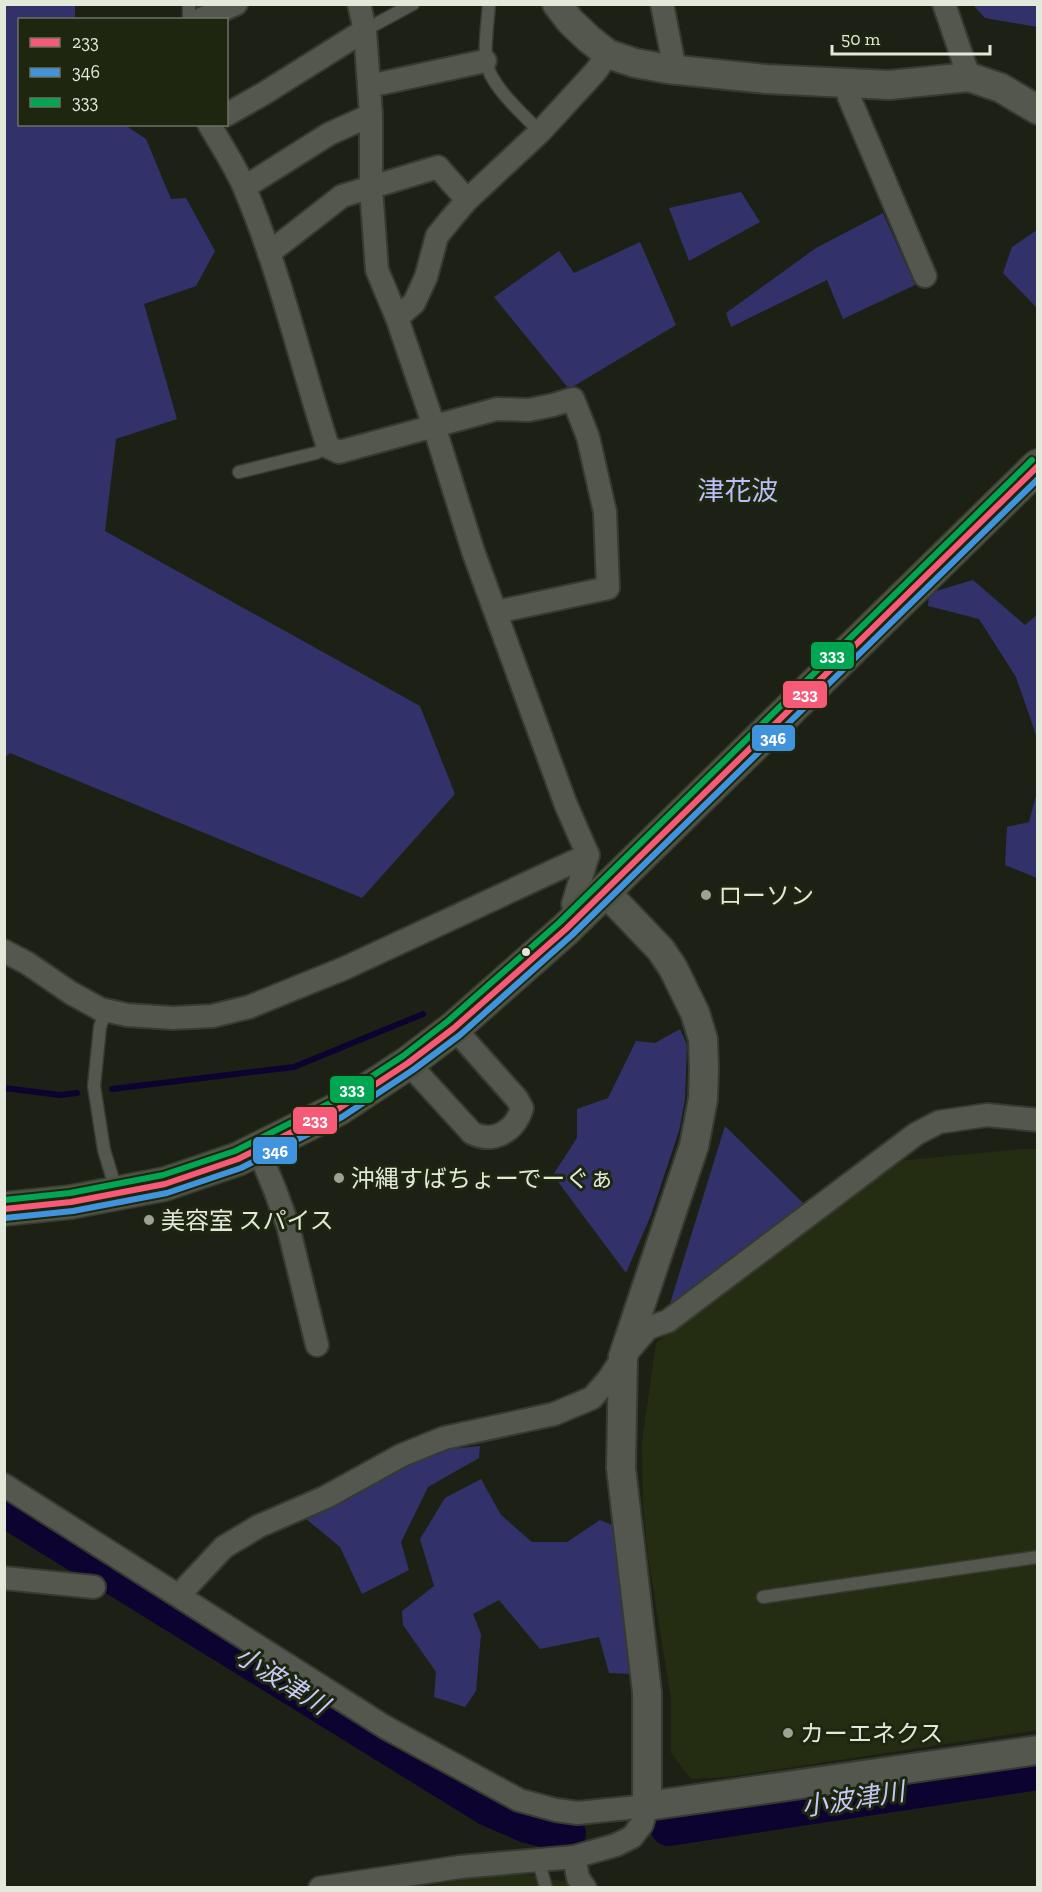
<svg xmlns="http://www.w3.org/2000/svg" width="1042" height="1892" viewBox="0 0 1042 1892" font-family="'Zilla Slab','Noto Sans JP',serif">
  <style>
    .built { fill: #242d12 }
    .green { fill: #323169 }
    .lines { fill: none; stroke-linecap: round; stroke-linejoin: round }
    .stream { stroke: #0d0331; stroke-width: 6 }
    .river { stroke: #0d0331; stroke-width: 38 }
    .service-casing { stroke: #373a31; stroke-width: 15 }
    .minor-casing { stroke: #373a31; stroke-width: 26 }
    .tertiary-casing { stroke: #373a31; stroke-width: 32 }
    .primary-casing { stroke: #373a31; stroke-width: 36 }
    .service { stroke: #53574e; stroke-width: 12 }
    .minor { stroke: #53574e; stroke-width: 22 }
    .tertiary { stroke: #53574e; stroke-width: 28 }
    .primary { stroke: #4d5343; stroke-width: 33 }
    .bus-1-casing { stroke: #1e2610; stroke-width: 10 }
    .bus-2-casing { stroke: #1e2610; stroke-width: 10 }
    .bus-3-casing { stroke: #1e2610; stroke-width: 10 }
    .bus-1 { stroke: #f75a77; stroke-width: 6 }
    .bus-2 { stroke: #4094de; stroke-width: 6 }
    .bus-3 { stroke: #00a651; stroke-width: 6 }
    .poi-dot { fill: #9da295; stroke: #1e2610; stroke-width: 2 }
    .bus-dot { fill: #e2e8da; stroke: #1e2610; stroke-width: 2 }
    .labels { text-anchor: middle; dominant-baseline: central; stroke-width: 6; stroke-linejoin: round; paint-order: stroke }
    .poi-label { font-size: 24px; fill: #e2e8da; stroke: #1e2610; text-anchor: start }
    .water-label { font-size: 26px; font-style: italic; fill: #c5c9f5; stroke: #1e2610 }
    .quarter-label { font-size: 27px; fill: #babff8; stroke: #1e2610 }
    .line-badge { stroke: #1e2610; stroke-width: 2 }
    .badge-label { font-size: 16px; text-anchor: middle; font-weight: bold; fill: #fff }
  </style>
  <rect width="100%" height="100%" fill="#1d2115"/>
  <g class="built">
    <path d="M 1022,1149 L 1037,1149 L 1037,1730 L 728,1777 L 691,1779 L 671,1753 L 671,1699 L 648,1556 L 643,1505 L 642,1442 L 656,1343 L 721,1288 L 897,1161 Z"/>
    <path d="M 509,1871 L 593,1887 L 417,1888 Z"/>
  </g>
  <g class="green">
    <path d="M 5,4 L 75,5 L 75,19 L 20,20 L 20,124 L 125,125 L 146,139 L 171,199 L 186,198 L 215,251 L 196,286 L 144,304 L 177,419 L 116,439 L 105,531 L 420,706 L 455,794 L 362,898 L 10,753 L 5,757 Z"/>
    <path d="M 973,5 L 1037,5 L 1037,27 L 985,18 Z"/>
    <path d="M 741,192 L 760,222 L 689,261 L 669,208 Z"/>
    <path d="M 883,213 L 915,285 L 843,319 L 827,280 L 731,327 L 726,313 L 816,248 Z"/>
    <path d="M 1037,230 L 1037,308 L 1003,273 L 1012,247 Z"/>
    <path d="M 640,242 L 676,325 L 569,389 L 494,297 L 559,251 L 574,273 Z"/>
    <path d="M 973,580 L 1025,625 L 1037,615 L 1037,738 L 1016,677 L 979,619 L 928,606 L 929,593 Z"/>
    <path d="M 1037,792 L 1037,878 L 1005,865 L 1007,827 L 1029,822 Z"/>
    <path d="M 680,1029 L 687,1045 L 685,1099 L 679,1131 L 651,1215 L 626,1273 L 553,1175 L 577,1138 L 577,1109 L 608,1098 L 636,1041 L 655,1043 Z"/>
    <path d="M 725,1126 L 804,1204 L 668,1310 Z"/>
    <path d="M 480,1446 L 479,1458 L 428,1487 L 401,1542 L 409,1570 L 362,1594 L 340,1547 L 305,1518 L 433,1451 Z"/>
    <path d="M 481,1479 L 501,1515 L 532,1542 L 567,1542 L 600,1520 L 612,1525 L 633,1674 L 609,1673 L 599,1637 L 540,1649 L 499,1600 L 473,1614 L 481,1634 L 476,1691 L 465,1707 L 434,1697 L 436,1672 L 403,1625 L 402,1611 L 434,1586 L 420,1539 L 445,1498 Z"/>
  </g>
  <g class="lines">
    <g class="stream">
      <path d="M 4,1088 L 60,1095 L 77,1093"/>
      <path d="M 112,1089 L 294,1067 L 423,1014"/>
    </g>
    <g class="river">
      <path d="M 4,1508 L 488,1807 L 527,1824 L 567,1834"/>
      <path d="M 669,1827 L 1038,1771"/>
    </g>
    <defs>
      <g id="service">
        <path d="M 489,4 C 488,19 484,48 486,61 C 490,86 523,114 540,132"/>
        <path d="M 189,20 L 189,4"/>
        <path d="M 365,30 L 413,4"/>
        <path d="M 239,472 L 316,453 L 328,447"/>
        <path d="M 106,1009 L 100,1027 L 94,1086 L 104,1150 L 117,1193"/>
        <path d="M 763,1597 L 1038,1557"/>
        <path d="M 538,1859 L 546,1888"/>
      </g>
      <g id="minor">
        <path d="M 359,4 L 365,30 L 371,115 L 371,188 L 377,270 L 397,318 L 434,426 L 473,551 L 566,805 L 588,855 L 573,904 L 593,895"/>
        <path d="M 662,4 L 675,70"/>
        <path d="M 944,4 L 969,77"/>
        <path d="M 199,20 L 236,4"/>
        <path d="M 849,83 L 849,97 L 925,276"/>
        <path d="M 369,86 L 485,61"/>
        <path d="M 226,115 L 263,94 L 365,30"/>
        <path d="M 209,124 C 221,145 236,167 245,189 C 280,272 300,361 328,447 L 339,452 L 497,409 L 529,410 L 553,405 L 573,399 L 588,437 L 605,512 L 608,588 L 496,612"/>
        <path d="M 245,187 L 329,134 L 371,115"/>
        <path d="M 269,253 L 342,196 L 438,167 L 467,200"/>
        <path d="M 397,318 L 414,303 L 426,277 L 437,236 L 450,220 L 467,200 L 540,132 L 596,71 L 608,54"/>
        <path d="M 4,951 L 27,963 L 71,993 L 100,1009 L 127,1015 L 173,1018 L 212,1016 L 249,1007 L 345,968 L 588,855"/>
        <path d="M 408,1063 L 472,1133 C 494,1144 515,1131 522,1108 L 517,1099 L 454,1028"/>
        <path d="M 258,1149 L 275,1190 L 288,1226 L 317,1345"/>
        <path d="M 4,1485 L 385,1727 L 519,1800 L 556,1810 L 578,1813 L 647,1806 L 642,1824 L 632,1837 L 616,1845 L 574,1857 L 460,1867 L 320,1888"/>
        <path d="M 4,1578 L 94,1587"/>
        <path d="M 179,1595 L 224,1547 L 259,1526 L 326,1497 L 402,1455 L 444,1438 L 554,1414 L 592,1398 L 608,1380 L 623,1357 L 648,1328 L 668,1321 L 916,1134 L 939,1122 L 987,1115 L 1038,1120"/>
        <path d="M 574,1857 L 578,1878 L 585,1888"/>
      </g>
      <g id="tertiary">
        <path d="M 557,4 L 570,21 L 589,39 L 608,54 L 635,63 L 668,69 L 766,79 L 889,85 L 969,77 L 1001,88 L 1038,110"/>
        <path d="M 607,890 L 617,904 L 661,950 L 673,968 L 695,1013 L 703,1039 L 704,1069 L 703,1099 L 694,1146 L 623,1357 L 621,1468 L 647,1692 L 647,1806 L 1038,1750"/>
      </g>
      <path id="primary" d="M 4,1209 L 71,1202 L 165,1184 L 238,1159 L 338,1109 L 408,1063 L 454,1028 L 566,929 L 1038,466"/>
    </defs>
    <use href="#service" class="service-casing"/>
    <use href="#minor" class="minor-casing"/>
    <use href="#tertiary" class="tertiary-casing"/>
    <use href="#primary" class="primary-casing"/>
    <use href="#service" class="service"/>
    <use href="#minor" class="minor"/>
    <use href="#tertiary" class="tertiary"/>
    <use href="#primary" class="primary"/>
    <defs>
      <path id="bus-1" d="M 4,1209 L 71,1202 L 165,1184 L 238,1159 L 338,1109 L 408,1063 L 454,1028 L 566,929 L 1038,466"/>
      <path id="bus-2" d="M 5,1218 L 73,1211 L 167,1193 L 241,1168 L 342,1117 L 413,1070 L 460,1035 L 572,935 L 1038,479"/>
      <path id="bus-3" d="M 4,1200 L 70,1193 L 163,1175 L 235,1151 L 334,1101 L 403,1056 L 448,1021 L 560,922 L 1032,460"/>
    </defs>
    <use href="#bus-1" class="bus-1-casing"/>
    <use href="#bus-2" class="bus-2-casing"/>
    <use href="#bus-3" class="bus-3-casing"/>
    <use href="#bus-1" class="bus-1"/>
    <use href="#bus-2" class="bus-2"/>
    <use href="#bus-3" class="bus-3"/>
  </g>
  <g class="poi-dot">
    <circle cx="706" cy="895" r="6"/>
    <circle cx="339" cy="1178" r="6"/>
    <circle cx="149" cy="1220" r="6"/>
    <circle cx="788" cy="1733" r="6"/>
  </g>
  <circle class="bus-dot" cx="526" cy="952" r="5"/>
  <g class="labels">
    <g class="poi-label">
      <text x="718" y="895">ローソン</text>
      <text x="351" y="1178">沖縄すばちょーでーぐぁ</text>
      <text x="161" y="1220">美容室 スパイス</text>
      <text x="800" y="1733">カーエネクス</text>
    </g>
    <g class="water-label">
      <text transform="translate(282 1680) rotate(32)">小波津川</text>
      <text transform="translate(853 1799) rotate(-9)">小波津川</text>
    </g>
    <g class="quarter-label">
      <text x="738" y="491">津花波</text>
    </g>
  </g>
  <g class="line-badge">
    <rect x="810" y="641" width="45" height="29" rx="6" fill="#00a651"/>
    <rect x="782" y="680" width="46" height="29" rx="6" fill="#f75a77"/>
    <rect x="751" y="724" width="45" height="28" rx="6" fill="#4094de"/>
    <rect x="329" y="1075" width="46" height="29" rx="6" fill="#00a651"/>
    <rect x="292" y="1106" width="46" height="29" rx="6" fill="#f75a77"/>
    <rect x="252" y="1136" width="46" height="29" rx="6" fill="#4094de"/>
  </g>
  <g class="badge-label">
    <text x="832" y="661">333</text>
    <text x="805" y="700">233</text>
    <text x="773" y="744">346</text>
    <text x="352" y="1095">333</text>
    <text x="315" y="1126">233</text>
    <text x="275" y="1157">346</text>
  </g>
  <rect width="1042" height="1892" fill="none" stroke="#e2e8da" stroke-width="12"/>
  <rect x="18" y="18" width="210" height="108" fill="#1e2610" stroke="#6c7461" stroke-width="1.5"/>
  <rect x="30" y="38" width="30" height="9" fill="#f75a77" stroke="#6c7461" stroke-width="1.5"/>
  <text x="72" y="48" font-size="18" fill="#e2e8da">233</text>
  <rect x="30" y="68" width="30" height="9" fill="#4094de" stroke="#6c7461" stroke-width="1.5"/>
  <text x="72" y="78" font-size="18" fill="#e2e8da">346</text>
  <rect x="30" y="98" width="30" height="9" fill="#00a651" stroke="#6c7461" stroke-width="1.5"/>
  <text x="72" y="108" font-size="18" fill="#e2e8da">333</text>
  <path d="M832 45v9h158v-9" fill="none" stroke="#e2e8da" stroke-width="3"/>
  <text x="841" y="45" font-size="18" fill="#e2e8da" stroke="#1e2610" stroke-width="4.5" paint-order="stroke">50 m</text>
</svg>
